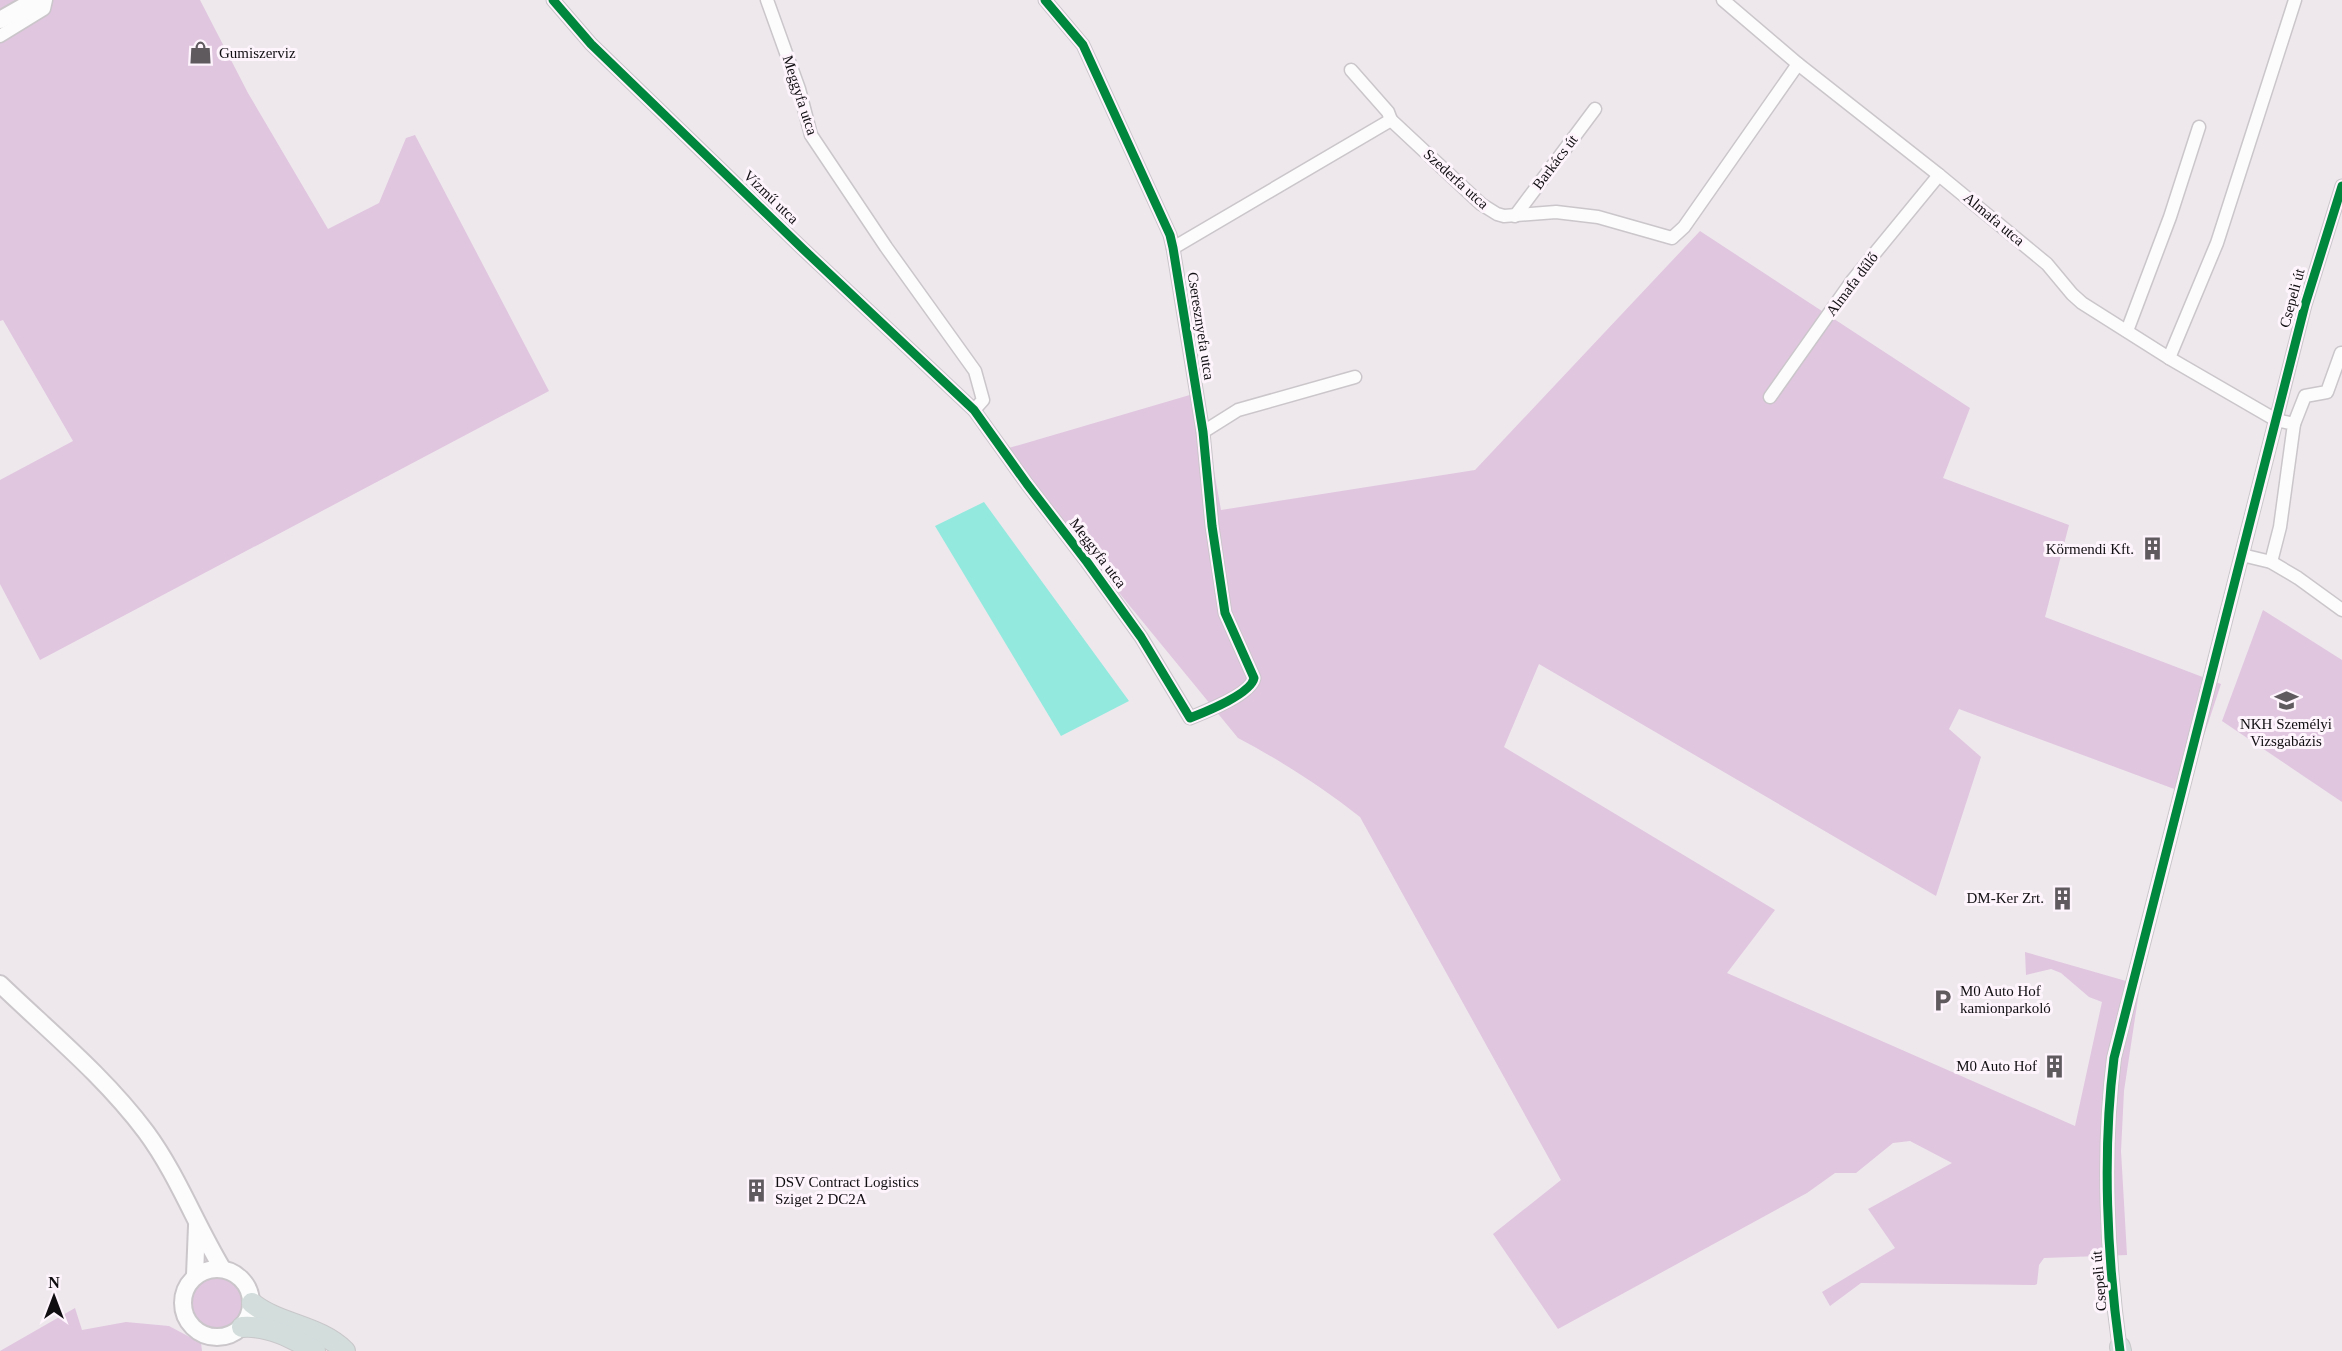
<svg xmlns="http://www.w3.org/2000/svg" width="2342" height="1351" viewBox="0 0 2342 1351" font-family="'Times New Roman',serif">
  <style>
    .green { fill: #e0c6df }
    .water { fill: #93e9de }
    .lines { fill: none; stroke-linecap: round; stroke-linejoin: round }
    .minor-casing { stroke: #cac6ca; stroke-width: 15 }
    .tertiary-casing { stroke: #cac6ca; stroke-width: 16 }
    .secondary-casing { stroke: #cac6ca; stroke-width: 20 }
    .trunk-casing { stroke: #c9c7c9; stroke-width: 22 }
    .minor { stroke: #fcfcfc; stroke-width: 12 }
    .tertiary { stroke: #fcfcfc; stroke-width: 14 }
    .secondary { stroke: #fcfcfc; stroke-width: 16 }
    .trunk { stroke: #d2dddc; stroke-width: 20 }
    .cycleway-casing { stroke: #fdf4fc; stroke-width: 13 }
    .cycleway { stroke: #00873e; stroke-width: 9 }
    .labels { text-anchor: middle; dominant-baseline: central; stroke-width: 6; stroke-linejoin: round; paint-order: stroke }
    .poi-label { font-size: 15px; fill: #110e11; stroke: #fdf4fc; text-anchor: start }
    .street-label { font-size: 15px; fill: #110e11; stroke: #fdf4fc }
  </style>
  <rect width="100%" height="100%" fill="#eee8ed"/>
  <g class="green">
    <path d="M 0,0 L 200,0 L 248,93 L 328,229 L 379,203 L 406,138 L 415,135 L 549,391 L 40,660 L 0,584 L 0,480 L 73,441 L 3,320 L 0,321 Z"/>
    <path d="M 1700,231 L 1970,408 L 1943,478 L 2069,525 L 2045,617 L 2221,684 L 2185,793 L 1959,709 L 1949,729 L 1981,757 L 1936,896 L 1539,664 L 1504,747 L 1775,910 L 1727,973 L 2075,1126 L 2102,1002 L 2089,997 L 2061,973 L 2051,969 L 2026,975 L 2025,952 L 2140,985 L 2124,1091 L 2121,1151 L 2127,1255 L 2044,1258 L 2039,1265 L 2037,1284 L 2035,1285 L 1861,1283 L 1830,1306 L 1822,1292 L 1895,1248 L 1868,1209 L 1952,1163 L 1910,1141 L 1893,1143 L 1856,1173 L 1835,1173 L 1807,1193 L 1558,1329 L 1493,1234 L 1561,1180 L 1360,817 C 1321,786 1281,761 1238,738 L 1002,450 L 1200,392 L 1221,510 L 1475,470 Z"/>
    <path d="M 2263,610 L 2342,660 L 2342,802 L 2222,721 Z"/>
    <circle cx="218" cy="1302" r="28"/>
    <path d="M 75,1308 L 82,1330 L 126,1322 L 169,1326 L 201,1343 L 202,1351 L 0,1351 Z"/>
  </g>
  <path class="water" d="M 984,502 L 1129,701 L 1061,736 L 935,526 Z"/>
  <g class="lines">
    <defs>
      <g id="minor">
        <path d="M 553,0 L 591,44 L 803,249 L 974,410 L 1027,484 L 1087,562 L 1141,637 L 1190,718 C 1205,712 1251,694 1254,678 L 1225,613 L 1212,526 L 1203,432 L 1173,248 L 1170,235 L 1083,45 L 1045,0"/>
        <path d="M 767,0 L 799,89 L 811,135 L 886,247 L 975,371 L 983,400 L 974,410"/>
        <path d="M 1723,0 L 1798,64 L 1939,175 L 2047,264 L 2072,294 L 2082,303 L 2169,358 L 2276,420 L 2294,424 L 2280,527 L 2271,562"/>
        <path d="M 0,36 L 44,9 L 46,0"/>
        <path d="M 1351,70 L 1388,112 L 1391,120"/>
        <path d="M 1515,216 L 1595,109"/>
        <path d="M 1173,248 L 1391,120 L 1481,204 L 1497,214 L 1504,216 L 1556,212 L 1598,217 L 1672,238 L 1684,227 L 1798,64"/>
        <path d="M 2127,331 L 2170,217 L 2199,127"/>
        <path d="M 2169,358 L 2217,243 L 2295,0"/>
        <path d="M 1770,397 L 1852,281 L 1939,175"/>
        <path d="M 2276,420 L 2305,305 L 2342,186"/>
        <path d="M 2294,424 L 2305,396 L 2327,392 L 2341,353"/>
        <path d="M 1203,432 L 1238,410 L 1355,377"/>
        <path d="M 2242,555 L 2271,562 L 2298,578 L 2342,610"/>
      </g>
      <path id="tertiary" d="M 2120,1351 C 2107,1258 2102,1152 2114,1058 L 2276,420"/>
      <g id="secondary">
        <path d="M 0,20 L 35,0"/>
        <path d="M 0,984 C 50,1032 104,1076 146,1132 C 177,1174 195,1223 222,1268"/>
        <circle cx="217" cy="1303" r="34"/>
        <path d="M 195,1275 L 197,1226"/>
      </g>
      <g id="trunk">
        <path d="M 252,1303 C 279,1325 319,1325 345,1351"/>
        <path d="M 242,1327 C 269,1325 292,1338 315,1351"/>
        <path d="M 2120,1347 L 2121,1351"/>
      </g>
    </defs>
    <use href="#minor" class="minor-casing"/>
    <use href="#tertiary" class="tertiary-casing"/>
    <use href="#secondary" class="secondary-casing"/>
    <use href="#trunk" class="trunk-casing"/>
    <use href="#minor" class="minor"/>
    <use href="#tertiary" class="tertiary"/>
    <use href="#secondary" class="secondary"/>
    <use href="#trunk" class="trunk"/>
    <defs>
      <g id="cycleway">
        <path d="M 553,0 L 591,44 L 803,249 L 974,410 L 1027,484 L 1087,562 L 1141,637 L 1190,718 C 1205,712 1251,694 1254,678 L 1225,613 L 1212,526 L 1203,432 L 1173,248 L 1170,235 L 1083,45 L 1045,0"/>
        <path d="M 2120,1351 C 2107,1258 2102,1152 2114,1058 L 2305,305 L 2342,186"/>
      </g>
    </defs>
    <use href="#cycleway" class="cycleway-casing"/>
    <use href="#cycleway" class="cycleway"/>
  </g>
  <defs>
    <symbol id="shop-bare" viewBox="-9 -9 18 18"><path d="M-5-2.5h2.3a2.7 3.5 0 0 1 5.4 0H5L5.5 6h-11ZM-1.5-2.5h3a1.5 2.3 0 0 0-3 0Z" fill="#5e5a5e" stroke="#fdf4fc" stroke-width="2.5" paint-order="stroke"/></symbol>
    <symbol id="building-bare" viewBox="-9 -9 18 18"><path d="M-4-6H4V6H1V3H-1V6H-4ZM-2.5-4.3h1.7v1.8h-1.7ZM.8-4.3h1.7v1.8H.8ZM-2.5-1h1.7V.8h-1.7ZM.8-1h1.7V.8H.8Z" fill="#5e5a5e" stroke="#fdf4fc" stroke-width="2.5" paint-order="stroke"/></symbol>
    <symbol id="school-bare" viewBox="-9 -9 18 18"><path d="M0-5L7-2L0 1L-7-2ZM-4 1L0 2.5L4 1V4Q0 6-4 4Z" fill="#5e5a5e" stroke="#fdf4fc" stroke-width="2.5" paint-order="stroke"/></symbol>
    <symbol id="parking-bare" viewBox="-9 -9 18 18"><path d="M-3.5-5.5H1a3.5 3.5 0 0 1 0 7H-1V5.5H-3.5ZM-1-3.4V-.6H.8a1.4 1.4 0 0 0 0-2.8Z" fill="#5e5a5e" stroke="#fdf4fc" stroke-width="2.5" paint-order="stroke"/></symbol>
  </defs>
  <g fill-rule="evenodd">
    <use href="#shop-bare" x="184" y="36" width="33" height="33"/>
    <use href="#building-bare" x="2136" y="532" width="33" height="33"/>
    <use href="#school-bare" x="2270" y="684" width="33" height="33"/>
    <use href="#building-bare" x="2046" y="882" width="33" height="33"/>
    <use href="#parking-bare" x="1926" y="984" width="33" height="33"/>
    <use href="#building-bare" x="2038" y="1050" width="33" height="33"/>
    <use href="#building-bare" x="740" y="1174" width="33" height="33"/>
  </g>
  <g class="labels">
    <g class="poi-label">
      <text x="219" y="53">Gumiszerviz</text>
      <text x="2134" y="549" text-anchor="end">Körmendi Kft.</text>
      <text x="2286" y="724" text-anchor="middle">NKH Személyi<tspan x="2286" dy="17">Vizsgabázis</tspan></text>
      <text x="2044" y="898" text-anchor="end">DM-Ker Zrt.</text>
      <text x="1960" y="991">M0 Auto Hof<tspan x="1960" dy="17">kamionparkoló</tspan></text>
      <text x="2037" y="1066" text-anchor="end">M0 Auto Hof</text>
      <text x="775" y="1182">DSV Contract Logistics<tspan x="775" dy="17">Sziget 2 DC2A</tspan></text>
    </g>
    <g class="street-label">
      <text transform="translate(800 95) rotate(72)">Meggyfa utca</text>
      <text transform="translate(1555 162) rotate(-53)">Barkács út</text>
      <text transform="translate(1456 179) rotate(42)">Szederfa utca</text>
      <text transform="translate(771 197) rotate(44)">Vízmű utca</text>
      <text transform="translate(1994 219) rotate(40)">Almafa utca</text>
      <text transform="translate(1852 284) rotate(-53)">Almafa dűlő</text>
      <text transform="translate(2292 298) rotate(-75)">Csepeli út</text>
      <text transform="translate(1201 326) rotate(81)">Cseresznyefa utca</text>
      <text transform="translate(1098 553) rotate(53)">Meggyfa utca</text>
      <text transform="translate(2099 1281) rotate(-95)">Csepeli út</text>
    </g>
  </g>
  <g transform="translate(54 1297)" stroke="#fdf4fc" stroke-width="4.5" paint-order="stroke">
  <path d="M0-4.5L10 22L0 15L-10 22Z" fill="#110e11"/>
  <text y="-9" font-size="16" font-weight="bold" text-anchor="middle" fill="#110e11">N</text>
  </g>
</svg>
